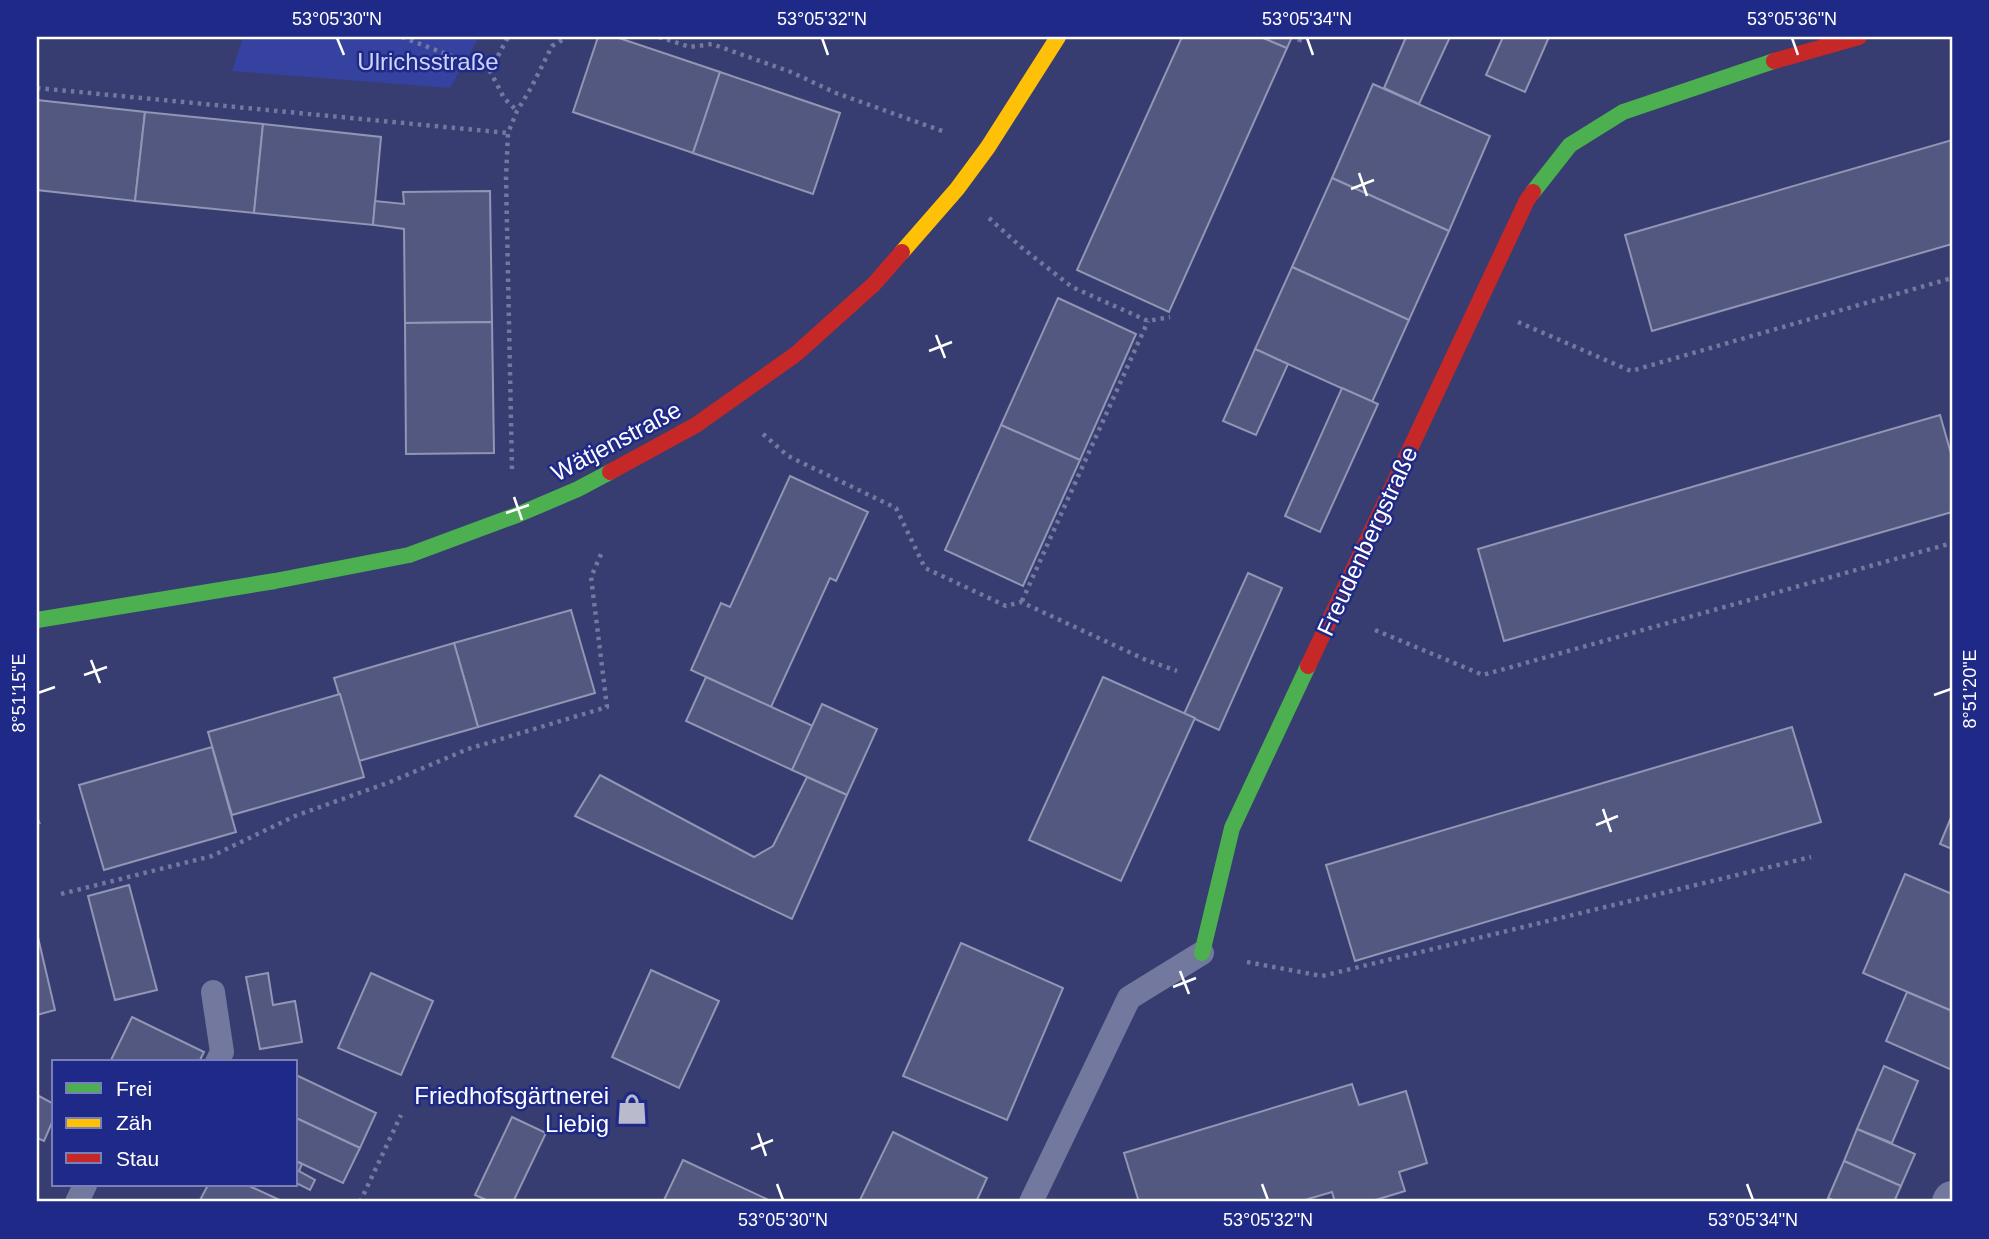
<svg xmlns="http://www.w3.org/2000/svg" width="1989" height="1239" viewBox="0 0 1989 1239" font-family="Helvetica,sans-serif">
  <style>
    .green { fill: #3642a0 }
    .building { fill: #535880; stroke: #9295b3; stroke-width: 2 }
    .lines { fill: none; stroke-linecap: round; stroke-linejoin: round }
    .path { stroke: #73789e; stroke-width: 4.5; stroke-dasharray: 3.5 5; stroke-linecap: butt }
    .lane { stroke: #73789e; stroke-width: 24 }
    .street { stroke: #73789e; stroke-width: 38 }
    .fast { stroke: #4caf50; stroke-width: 16 }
    .slow { stroke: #ffc107; stroke-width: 16 }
    .jam { stroke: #c62828; stroke-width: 16 }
    .ticks { fill: none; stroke: #fff; stroke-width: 2.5 }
    .labels { text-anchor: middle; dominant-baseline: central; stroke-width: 5; stroke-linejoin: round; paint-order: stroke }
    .park-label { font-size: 24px; fill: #ced3f8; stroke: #1f2988 }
    .street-label { font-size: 24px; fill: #fff; stroke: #1f2988 }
    .poi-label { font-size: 24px; fill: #fff; stroke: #1f2988; text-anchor: end }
    .neatline { fill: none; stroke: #fff; stroke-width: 2.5 }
    .ticks-label { font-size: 18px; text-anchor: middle; fill: #fff }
  </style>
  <rect width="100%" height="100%" fill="#373d70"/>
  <path class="green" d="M 243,37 L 479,37 L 450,88 L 232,71 Z"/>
  <g class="building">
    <path d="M 598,37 L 616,37 L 720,72 L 693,153 L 573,112 Z"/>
    <path d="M 1182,37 L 1261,37 L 1287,48 L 1169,312 L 1077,270 Z"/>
    <path d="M 1261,37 L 1292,37 L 1287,48 Z"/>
    <path d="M 1406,37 L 1450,37 L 1419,104 L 1384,88 Z"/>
    <path d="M 1503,37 L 1549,37 L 1525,92 L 1486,75 Z"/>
    <path d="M 720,72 L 840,113 L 813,194 L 693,153 Z"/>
    <path d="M 1373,84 L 1490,136 L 1449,231 L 1332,178 Z"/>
    <path d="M 37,100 L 145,112 L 135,201 L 37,190 Z"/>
    <path d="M 145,112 L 263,124 L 254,213 L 135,201 Z"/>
    <path d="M 263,124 L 381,137 L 373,225 L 254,213 Z"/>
    <path d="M 1952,140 L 1952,244 L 1652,331 L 1625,235 Z"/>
    <path d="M 1332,178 L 1449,231 L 1409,320 L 1292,267 Z"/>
    <path d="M 490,191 L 492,322 L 405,323 L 404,229 L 373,225 L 375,201 L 404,204 L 403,192 Z"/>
    <path d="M 1292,267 L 1409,320 L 1372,402 L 1255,349 Z"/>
    <path d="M 1058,298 L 1136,334 L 1080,460 L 1001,425 Z"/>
    <path d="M 492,322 L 494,453 L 406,454 L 405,323 Z"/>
    <path d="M 1255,349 L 1288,364 L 1256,435 L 1223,421 Z"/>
    <path d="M 1342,388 L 1378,404 L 1320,532 L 1285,516 Z"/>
    <path d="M 1940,415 L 1952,457 L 1952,512 L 1504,641 L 1478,549 Z"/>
    <path d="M 1001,425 L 1080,460 L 1023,586 L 945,550 Z"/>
    <path d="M 790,476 L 868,512 L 836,581 L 830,578 L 771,707 L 691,670 L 721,603 L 730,607 Z"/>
    <path d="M 1248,573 L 1282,588 L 1219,730 L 1184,714 Z"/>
    <path d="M 571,610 L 595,693 L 478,727 L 454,643 Z"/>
    <path d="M 454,643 L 478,727 L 359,761 L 334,678 Z"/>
    <path d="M 706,677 L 813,726 L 792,770 L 686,721 Z"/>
    <path d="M 1103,677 L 1195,718 L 1121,881 L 1029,840 Z"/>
    <path d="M 340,694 L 364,777 L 232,815 L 208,732 Z"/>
    <path d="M 822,704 L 877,729 L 847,795 L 792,770 Z"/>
    <path d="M 1792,727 L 1821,822 L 1355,961 L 1326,865 Z"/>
    <path d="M 212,747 L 236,832 L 104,870 L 79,785 Z"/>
    <path d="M 600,775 L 754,857 L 773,846 L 807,777 L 847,795 L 792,919 L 575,816 Z"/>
    <path d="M 1952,815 L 1952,849 L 1940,844 Z"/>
    <path d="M 1905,874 L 1952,894 L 1952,1011 L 1863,973 Z"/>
    <path d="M 129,885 L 157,990 L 115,1000 L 88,896 Z"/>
    <path d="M 37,933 L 55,1010 L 37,1015 Z"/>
    <path d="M 961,943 L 1063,988 L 1007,1120 L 903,1076 Z"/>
    <path d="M 651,970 L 719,1001 L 679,1088 L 612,1057 Z"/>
    <path d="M 268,973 L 273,1005 L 295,1001 L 302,1042 L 260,1049 L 246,977 Z"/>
    <path d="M 371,973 L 433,1001 L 401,1075 L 338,1048 Z"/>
    <path d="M 1907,992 L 1952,1011 L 1952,1070 L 1886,1041 Z"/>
    <path d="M 132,1017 L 204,1052 L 199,1062 L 110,1062 Z"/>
    <path d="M 1884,1066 L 1918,1081 L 1892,1143 L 1857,1129 Z"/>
    <path d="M 296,1075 L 376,1113 L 360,1148 L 296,1118 Z"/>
    <path d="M 1352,1084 L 1359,1105 L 1406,1091 L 1427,1163 L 1399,1172 L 1405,1191 L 1369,1202 L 1335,1202 L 1332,1192 L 1298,1202 L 1139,1202 L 1124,1153 Z"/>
    <path d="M 37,1095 L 54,1104 L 54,1118 L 44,1141 L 37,1138 Z"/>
    <path d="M 512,1117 L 546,1133 L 513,1202 L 491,1202 L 475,1195 Z"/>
    <path d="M 296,1118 L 360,1148 L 343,1183 L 296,1161 Z"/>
    <path d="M 1857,1129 L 1915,1154 L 1901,1186 L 1844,1161 Z"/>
    <path d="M 893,1132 L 987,1178 L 976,1202 L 859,1202 Z"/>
    <path d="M 683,1160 L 771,1201 L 770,1202 L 663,1202 Z"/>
    <path d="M 296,1161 L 302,1164 L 299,1171 L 315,1180 L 310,1190 L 296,1183 Z"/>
    <path d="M 1844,1161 L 1901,1186 L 1894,1202 L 1838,1202 L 1828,1198 Z"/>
    <path d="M 208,1185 L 247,1185 L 284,1202 L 199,1202 Z"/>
  </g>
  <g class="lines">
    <g class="path">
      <path d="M 402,37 L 490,71 L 504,98 L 517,111"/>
      <path d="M 659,37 L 690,47 L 712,44 L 791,72 L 836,93 L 945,132"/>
      <path d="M 1299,42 L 1301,37"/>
      <path d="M 490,71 L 508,37"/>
      <path d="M 37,88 L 508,133"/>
      <path d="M 989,218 L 1021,247 L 1072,287 L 1148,321 L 1170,317"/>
      <path d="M 1518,322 L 1631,371 L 1952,278"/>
      <path d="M 763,434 L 788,456 L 896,508 L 925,568 L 1006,606 L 1021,602 L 1146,660 L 1177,671"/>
      <path d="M 512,469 L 506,178 L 508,133 L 517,111 L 531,88 L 552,46 L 567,37"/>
      <path d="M 1022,601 L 1148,321"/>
      <path d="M 1375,630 L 1483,675 L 1952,543"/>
      <path d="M 37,823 L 42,821"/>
      <path d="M 61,894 L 212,856 L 295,816 L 390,782 L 468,749 L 607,707 L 591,577 L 602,552"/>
      <path d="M 1247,962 L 1322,976 L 1811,857"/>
      <path d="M 360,1202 L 401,1115"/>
    </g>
    <g class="lane">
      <path d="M 213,992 L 222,1052 L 217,1062"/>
      <path d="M 77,1202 L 85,1185"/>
      <path d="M 1031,1202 L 1129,998 L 1202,953"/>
    </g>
    <path class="street" d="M 1951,1202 L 1952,1200"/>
    <g class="fast">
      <path d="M 1533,192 L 1570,145 L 1623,112 L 1774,61"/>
      <path d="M 37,620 L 275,581 L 409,555 L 517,515 L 578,489 L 610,472"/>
      <path d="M 1202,953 L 1232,828 L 1308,666"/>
    </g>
    <path class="slow" d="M 902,252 L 957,189 L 988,147 L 1058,37"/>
    <g class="jam">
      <path d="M 1774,61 L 1859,37"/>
      <path d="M 610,472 L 696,425 L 796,354 L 874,284 L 902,252"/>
      <path d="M 1308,666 L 1527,200 L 1533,192"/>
    </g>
  </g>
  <path class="ticks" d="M 337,38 L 344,55M 822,38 L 828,55M 1307,38 L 1313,55M 1792,38 L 1798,55M 1359,173 L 1367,196M 1351,189 L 1374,180M 936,335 L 945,358M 929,351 L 952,342M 514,497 L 522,520M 506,513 L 529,505M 91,660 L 100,683M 84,675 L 107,667M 38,693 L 55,687M 1934,695 L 1951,689M 1603,809 L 1611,832M 1596,825 L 1618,816M 1180,971 L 1189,994M 1173,987 L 1196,978M 758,1133 L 766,1156M 751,1149 L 773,1140M 777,1184 L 783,1200M 1262,1184 L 1268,1200M 1747,1184 L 1753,1200"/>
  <defs>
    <symbol id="shop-bare" viewBox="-9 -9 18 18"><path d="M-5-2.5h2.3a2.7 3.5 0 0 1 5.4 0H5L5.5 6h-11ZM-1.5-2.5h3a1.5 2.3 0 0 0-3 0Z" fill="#b9bbcd" stroke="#1f2988" stroke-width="2.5" paint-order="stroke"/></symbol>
  </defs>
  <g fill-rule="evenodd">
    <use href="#shop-bare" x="610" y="1087" width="44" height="44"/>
  </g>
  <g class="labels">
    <g class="park-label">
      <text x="428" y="61">Ulrichsstraße</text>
    </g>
    <g class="street-label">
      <text transform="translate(616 441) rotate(-28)">Wätjenstraße</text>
      <text transform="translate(1367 541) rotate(-65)">Freudenbergstraße</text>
    </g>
    <g class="poi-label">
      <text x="609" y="1095">Friedhofsgärtnerei<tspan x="609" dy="28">Liebig</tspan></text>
    </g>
  </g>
  <rect width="1989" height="1239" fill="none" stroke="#1f2988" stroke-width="77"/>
  <rect x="52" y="1060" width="245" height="126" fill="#1f2988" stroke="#797fb8" stroke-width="2"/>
  <rect x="66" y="1083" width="35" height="10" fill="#4caf50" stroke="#797fb8" stroke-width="2"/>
  <text x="116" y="1096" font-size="21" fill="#ffffff">Frei</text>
  <rect x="66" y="1118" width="35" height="10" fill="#ffc107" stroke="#797fb8" stroke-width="2"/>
  <text x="116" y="1130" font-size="21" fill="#ffffff">Zäh</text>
  <rect x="66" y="1153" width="35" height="10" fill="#c62828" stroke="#797fb8" stroke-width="2"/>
  <text x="116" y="1166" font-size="21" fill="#ffffff">Stau</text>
  <rect x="38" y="38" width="1913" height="1162" class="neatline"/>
  <g class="ticks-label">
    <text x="337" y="25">53°05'30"N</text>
    <text x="822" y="25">53°05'32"N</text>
    <text x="1307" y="25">53°05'34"N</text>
    <text x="1792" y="25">53°05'36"N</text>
    <text transform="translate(1970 689) rotate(-90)" y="6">8°51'20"E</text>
    <text transform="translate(19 693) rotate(-90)" y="6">8°51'15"E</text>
    <text x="783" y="1226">53°05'30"N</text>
    <text x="1268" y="1226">53°05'32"N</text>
    <text x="1753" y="1226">53°05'34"N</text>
  </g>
</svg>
